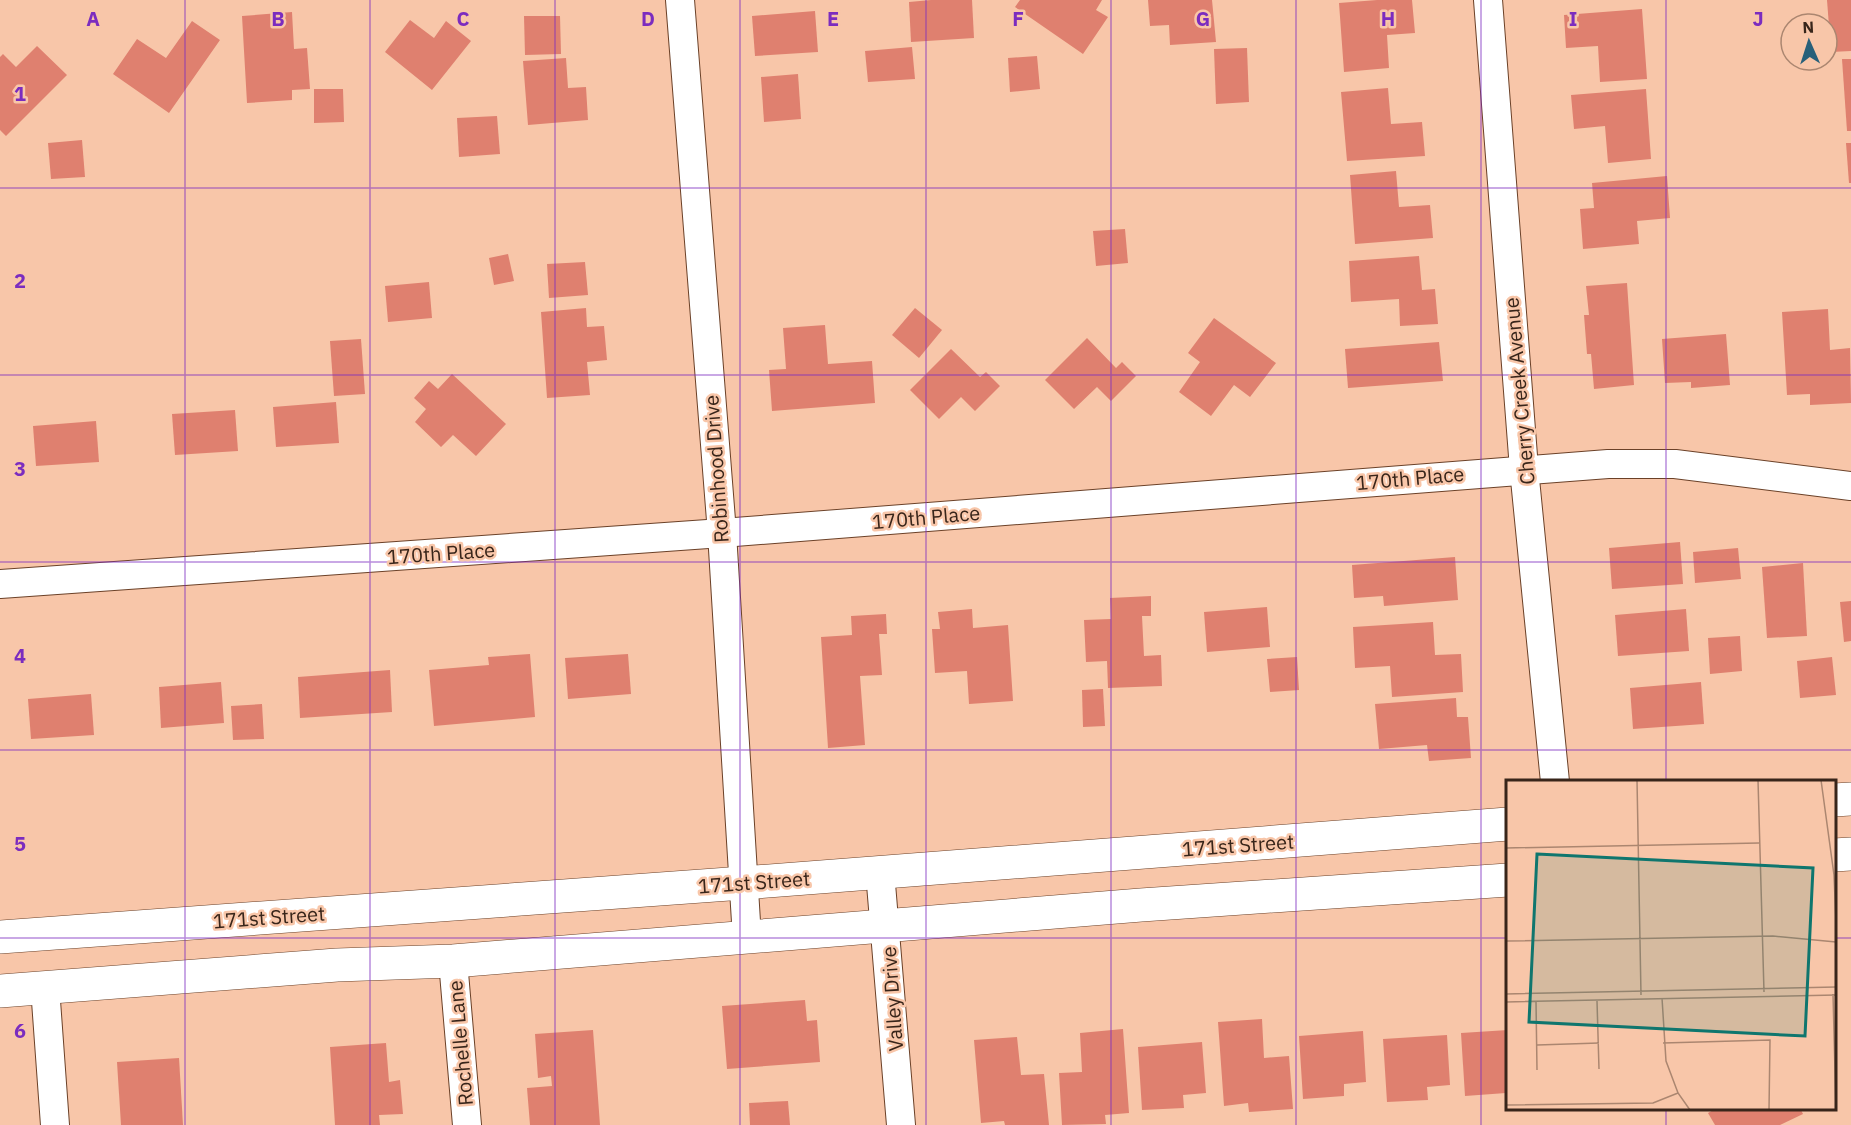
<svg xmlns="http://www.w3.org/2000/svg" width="1851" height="1125" viewBox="0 0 1851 1125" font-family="'IBM Plex Sans',sans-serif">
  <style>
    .building { fill: #df806f }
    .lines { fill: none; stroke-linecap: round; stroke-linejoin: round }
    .minor-casing { stroke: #6b4128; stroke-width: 30 }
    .tertiary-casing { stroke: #6b4128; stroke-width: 34 }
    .minor { stroke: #fff; stroke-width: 28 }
    .tertiary { stroke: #fff; stroke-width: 33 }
    .grid { fill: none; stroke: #7b2cbf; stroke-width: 1.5; stroke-opacity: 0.55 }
    .labels { text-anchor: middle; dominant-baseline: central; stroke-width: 5; stroke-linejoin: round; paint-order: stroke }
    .street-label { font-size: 20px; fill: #38251a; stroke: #f8c6a9 }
    .inset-road { fill: none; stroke: #ab8670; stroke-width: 1.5 }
    .view { fill: #0f766e; fill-opacity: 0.15; stroke: #0f766e; stroke-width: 3 }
    .inset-edge { fill: none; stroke: #38251a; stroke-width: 3 }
    .grid-label { font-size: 20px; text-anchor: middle; font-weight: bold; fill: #7b2cbf; stroke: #f8c6a9; stroke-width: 5; stroke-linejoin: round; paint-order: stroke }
  </style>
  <rect width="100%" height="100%" fill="#f8c6a9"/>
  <g class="building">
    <path d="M 931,0 L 972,0 L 974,38 L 911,42 L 909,2 Z"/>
    <path d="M 1020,0 L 1102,0 L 1096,10 L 1108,17 L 1083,54 L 1015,7 Z"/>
    <path d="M 1148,0 L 1212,0 L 1216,42 L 1170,45 L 1169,25 L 1150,26 Z"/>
    <path d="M 1377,0 L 1412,0 L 1415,33 L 1387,35 L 1389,68 L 1344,72 L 1339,3 Z"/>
    <path d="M 1827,0 L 1851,0 L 1851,51 L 1831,52 Z"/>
    <path d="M 1642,9 L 1647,79 L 1600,82 L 1598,46 L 1566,48 L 1564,15 Z"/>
    <path d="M 815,11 L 818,52 L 755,56 L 752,16 Z"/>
    <path d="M 292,12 L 294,49 L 307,48 L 310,89 L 292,90 L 292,100 L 247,103 L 242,16 Z"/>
    <path d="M 524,16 L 560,16 L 561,54 L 525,55 Z"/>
    <path d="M 410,20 L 434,38 L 446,21 L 471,41 L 432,90 L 385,52 Z"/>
    <path d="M 192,21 L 220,40 L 169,113 L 113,74 L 137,39 L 166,58 Z"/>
    <path d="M 37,46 L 67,75 L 6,136 L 0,130 L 0,57 L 3,54 L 16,67 Z"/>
    <path d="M 912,47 L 915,79 L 868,82 L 865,51 Z"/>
    <path d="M 1247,48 L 1249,102 L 1216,104 L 1214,49 Z"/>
    <path d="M 1037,56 L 1040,89 L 1010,92 L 1008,58 Z"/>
    <path d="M 566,58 L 568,88 L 586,87 L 588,120 L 528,125 L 523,61 Z"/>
    <path d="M 1842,59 L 1851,59 L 1851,131 L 1847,131 Z"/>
    <path d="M 798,74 L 801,119 L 764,122 L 761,77 Z"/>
    <path d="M 1388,88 L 1391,124 L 1422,122 L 1425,156 L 1347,161 L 1341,92 Z"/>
    <path d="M 314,89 L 343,89 L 344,122 L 314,123 Z"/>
    <path d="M 1646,89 L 1651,159 L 1608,163 L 1605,126 L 1574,129 L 1571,95 Z"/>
    <path d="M 497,116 L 500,154 L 459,157 L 457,118 Z"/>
    <path d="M 82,140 L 85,177 L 51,179 L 48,143 Z"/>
    <path d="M 1846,143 L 1851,143 L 1851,183 L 1849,183 Z"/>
    <path d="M 1396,171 L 1399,207 L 1430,205 L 1433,238 L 1355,244 L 1350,175 Z"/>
    <path d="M 1667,176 L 1670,218 L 1637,221 L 1639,244 L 1583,249 L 1580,209 L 1594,208 L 1592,183 Z"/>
    <path d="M 1125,229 L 1128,263 L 1096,266 L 1093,231 Z"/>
    <path d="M 508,254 L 514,281 L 494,285 L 489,258 Z"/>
    <path d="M 1419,256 L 1422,290 L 1435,289 L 1438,324 L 1400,326 L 1399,299 L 1351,302 L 1349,261 Z"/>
    <path d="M 585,262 L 588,295 L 549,298 L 547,264 Z"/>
    <path d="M 429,282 L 432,318 L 388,322 L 385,286 Z"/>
    <path d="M 1627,283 L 1634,385 L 1594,389 L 1591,354 L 1587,354 L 1584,315 L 1589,315 L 1586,286 Z"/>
    <path d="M 586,308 L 587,327 L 604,326 L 607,360 L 587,362 L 590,395 L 547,398 L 541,312 Z"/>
    <path d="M 915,308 L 942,330 L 919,358 L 892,335 Z"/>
    <path d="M 1828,309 L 1830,350 L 1850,348 L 1851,403 L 1810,405 L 1810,394 L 1787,395 L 1782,312 Z"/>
    <path d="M 1214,318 L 1276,363 L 1250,397 L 1234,385 L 1211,416 L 1179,392 L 1200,362 L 1188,353 Z"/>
    <path d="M 825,325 L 828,364 L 872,361 L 875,403 L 772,411 L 769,370 L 786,369 L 783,328 Z"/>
    <path d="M 1726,334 L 1730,385 L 1691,388 L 1691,382 L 1665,383 L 1662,339 Z"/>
    <path d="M 1087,338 L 1116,368 L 1122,362 L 1136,376 L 1111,401 L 1097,387 L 1074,409 L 1045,380 Z"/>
    <path d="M 361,339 L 365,394 L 334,396 L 330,341 Z"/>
    <path d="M 1439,342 L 1443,381 L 1348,388 L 1345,349 Z"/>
    <path d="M 951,349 L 980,377 L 986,372 L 1000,386 L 975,411 L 961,397 L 939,419 L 910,390 Z"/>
    <path d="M 452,374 L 506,424 L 476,456 L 453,435 L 441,447 L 415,422 L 426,409 L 414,398 L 429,381 L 438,389 Z"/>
    <path d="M 336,402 L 339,443 L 276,447 L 273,407 Z"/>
    <path d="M 235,410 L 238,451 L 175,455 L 172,414 Z"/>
    <path d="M 96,421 L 99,462 L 36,466 L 33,426 Z"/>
    <path d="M 1680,542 L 1683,584 L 1612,589 L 1609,548 Z"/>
    <path d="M 1738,548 L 1741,579 L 1695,583 L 1693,552 Z"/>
    <path d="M 1455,557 L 1458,600 L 1384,606 L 1383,596 L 1354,598 L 1352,565 Z"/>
    <path d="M 1803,563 L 1807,636 L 1767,638 L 1762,567 Z"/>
    <path d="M 1151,596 L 1151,616 L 1142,616 L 1144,656 L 1161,655 L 1162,686 L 1108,688 L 1107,661 L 1086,662 L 1084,620 L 1111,619 L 1110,598 Z"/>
    <path d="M 1851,601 L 1851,641 L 1844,642 L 1840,602 Z"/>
    <path d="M 1267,607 L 1270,647 L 1207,652 L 1204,612 Z"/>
    <path d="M 972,609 L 973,628 L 1008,625 L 1013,701 L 969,704 L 967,671 L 935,673 L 932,629 L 940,629 L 938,612 Z"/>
    <path d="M 1686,609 L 1689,651 L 1618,656 L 1615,615 Z"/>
    <path d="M 886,614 L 887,634 L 879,634 L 882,675 L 860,676 L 865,745 L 828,748 L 821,637 L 852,635 L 851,616 Z"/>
    <path d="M 1433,622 L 1435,655 L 1461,654 L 1463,692 L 1392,697 L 1390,666 L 1355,668 L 1353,627 Z"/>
    <path d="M 1740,636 L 1742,671 L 1710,674 L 1708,638 Z"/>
    <path d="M 530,654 L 535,717 L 434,726 L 429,670 L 489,665 L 488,657 Z"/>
    <path d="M 628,654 L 631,694 L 568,699 L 565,658 Z"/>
    <path d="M 1297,657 L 1299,690 L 1270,692 L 1267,659 Z"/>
    <path d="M 1832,657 L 1836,695 L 1800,698 L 1797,661 Z"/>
    <path d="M 390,670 L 392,712 L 300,718 L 298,677 Z"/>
    <path d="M 221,682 L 224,723 L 161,728 L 159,687 Z"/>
    <path d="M 1701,682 L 1704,724 L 1633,729 L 1630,688 Z"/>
    <path d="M 1103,689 L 1105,726 L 1083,727 L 1082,690 Z"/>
    <path d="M 91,694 L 94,735 L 31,739 L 28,699 Z"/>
    <path d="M 1456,698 L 1457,717 L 1468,717 L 1471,758 L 1429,761 L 1427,745 L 1379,749 L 1375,704 Z"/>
    <path d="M 262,704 L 264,739 L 233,740 L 231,706 Z"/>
    <path d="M 805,1000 L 807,1021 L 817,1020 L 820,1062 L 727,1069 L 722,1006 Z"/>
    <path d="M 1262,1019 L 1264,1058 L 1289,1056 L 1293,1109 L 1249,1112 L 1248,1103 L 1224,1106 L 1218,1022 Z"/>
    <path d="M 1123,1029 L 1129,1113 L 1105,1115 L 1106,1124 L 1062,1125 L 1059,1073 L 1082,1072 L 1080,1033 Z"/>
    <path d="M 593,1030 L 600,1125 L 530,1125 L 527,1088 L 552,1086 L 551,1076 L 538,1078 L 535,1034 Z"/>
    <path d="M 1508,1030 L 1506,1093 L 1465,1096 L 1461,1033 Z"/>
    <path d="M 1363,1031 L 1366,1082 L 1344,1084 L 1344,1096 L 1303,1099 L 1299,1036 Z"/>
    <path d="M 1447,1035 L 1450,1085 L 1427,1087 L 1428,1100 L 1387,1102 L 1383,1039 Z"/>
    <path d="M 1017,1037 L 1021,1075 L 1044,1074 L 1049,1125 L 1005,1125 L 1004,1121 L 981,1123 L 974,1040 Z"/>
    <path d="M 1202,1042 L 1206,1093 L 1183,1095 L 1184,1108 L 1142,1110 L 1138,1047 Z"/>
    <path d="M 386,1043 L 389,1082 L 400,1080 L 403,1114 L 379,1115 L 380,1125 L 335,1125 L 330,1047 Z"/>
    <path d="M 179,1058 L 183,1125 L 121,1125 L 117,1062 Z"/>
    <path d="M 788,1101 L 790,1125 L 750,1125 L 749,1103 Z"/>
    <path d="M 1717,1108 L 1800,1108 L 1803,1114 L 1780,1125 L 1715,1125 L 1708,1113 Z"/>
  </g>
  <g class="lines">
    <defs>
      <g id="minor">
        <path d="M 680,0 L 722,533 L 747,938"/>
        <path d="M 1488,0 L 1524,469 L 1555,782"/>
        <path d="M 0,584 L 722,533 L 1608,464 L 1675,464 L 1851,486"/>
        <path d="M 880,872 L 901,1125"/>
        <path d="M 453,961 L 467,1125"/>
        <path d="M 45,987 L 55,1125"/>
      </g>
      <g id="tertiary">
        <path d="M 1834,800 L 1851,799"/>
        <path d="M 1834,855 L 1851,854"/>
        <path d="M 0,937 L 743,883 L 1508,824"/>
        <path d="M 0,991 L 337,965 L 453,961 L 1141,905 L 1508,880"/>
      </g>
    </defs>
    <use href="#minor" class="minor-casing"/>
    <use href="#tertiary" class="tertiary-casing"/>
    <use href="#minor" class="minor"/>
    <use href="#tertiary" class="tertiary"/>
  </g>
  <path class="grid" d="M 185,0 L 185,1125M 370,0 L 370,1125M 555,0 L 555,1125M 740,0 L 740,1125M 926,0 L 926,1125M 1111,0 L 1111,1125M 1296,0 L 1296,1125M 1481,0 L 1481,1125M 1666,0 L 1666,782M 0,188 L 1851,188M 0,375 L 1851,375M 0,562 L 1851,562M 0,750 L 1851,750M 0,938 L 1508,938M 1834,938 L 1851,938M 1666,1108 L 1666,1125"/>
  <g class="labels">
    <g class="street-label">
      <text transform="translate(1519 391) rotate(-95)">Cherry Creek Avenue</text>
      <text transform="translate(716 469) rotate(-94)">Robinhood Drive</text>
      <text transform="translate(1410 478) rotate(-5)">170th Place</text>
      <text transform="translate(926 517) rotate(-5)">170th Place</text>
      <text transform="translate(441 553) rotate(-4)">170th Place</text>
      <text transform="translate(1238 845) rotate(-4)">171st Street</text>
      <text transform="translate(754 882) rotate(-4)">171st Street</text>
      <text transform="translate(269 917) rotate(-4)">171st Street</text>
      <text transform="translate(892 999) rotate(-94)">Valley Drive</text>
      <text transform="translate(460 1043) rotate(-95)">Rochelle Lane</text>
    </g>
  </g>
  <g transform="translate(1506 780)">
    <rect width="330" height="330" fill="#f8c6a9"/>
    <path class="inset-road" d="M 131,0 L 135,215M 252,0 L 258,212M 315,0 L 328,95 L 330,142M 0,68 L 253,63M 0,161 L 267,156 L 330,162M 0,214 L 330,207M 327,214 L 330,330M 156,218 L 160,281 L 172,313 L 184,330M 30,221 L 31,290M 91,221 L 93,289M 0,222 L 330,215M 157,263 L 264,260 L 263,330M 31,265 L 93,263M 0,325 L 147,323 L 172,313"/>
    <path class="view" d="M 31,74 L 307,88 L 299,256 L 23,242 Z"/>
    <rect width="330" height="330" class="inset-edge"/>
  </g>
  <g class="grid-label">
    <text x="93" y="26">A</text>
    <text x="278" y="26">B</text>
    <text x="463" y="26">C</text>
    <text x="648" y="26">D</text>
    <text x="833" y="26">E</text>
    <text x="1018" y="26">F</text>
    <text x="1203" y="26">G</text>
    <text x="1388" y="26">H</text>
    <text x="1573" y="26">I</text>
    <text x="1758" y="26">J</text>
    <text x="20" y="101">1</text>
    <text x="20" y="288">2</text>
    <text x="20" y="476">3</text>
    <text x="20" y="663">4</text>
    <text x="20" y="851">5</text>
    <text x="20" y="1038">6</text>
  </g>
  <g transform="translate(1809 42) rotate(357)"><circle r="28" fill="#f8c6a9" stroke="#ab8670" stroke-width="1.5"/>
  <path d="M0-4.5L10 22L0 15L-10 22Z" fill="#28607a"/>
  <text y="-9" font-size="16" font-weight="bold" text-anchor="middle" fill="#38251a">N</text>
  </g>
</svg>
